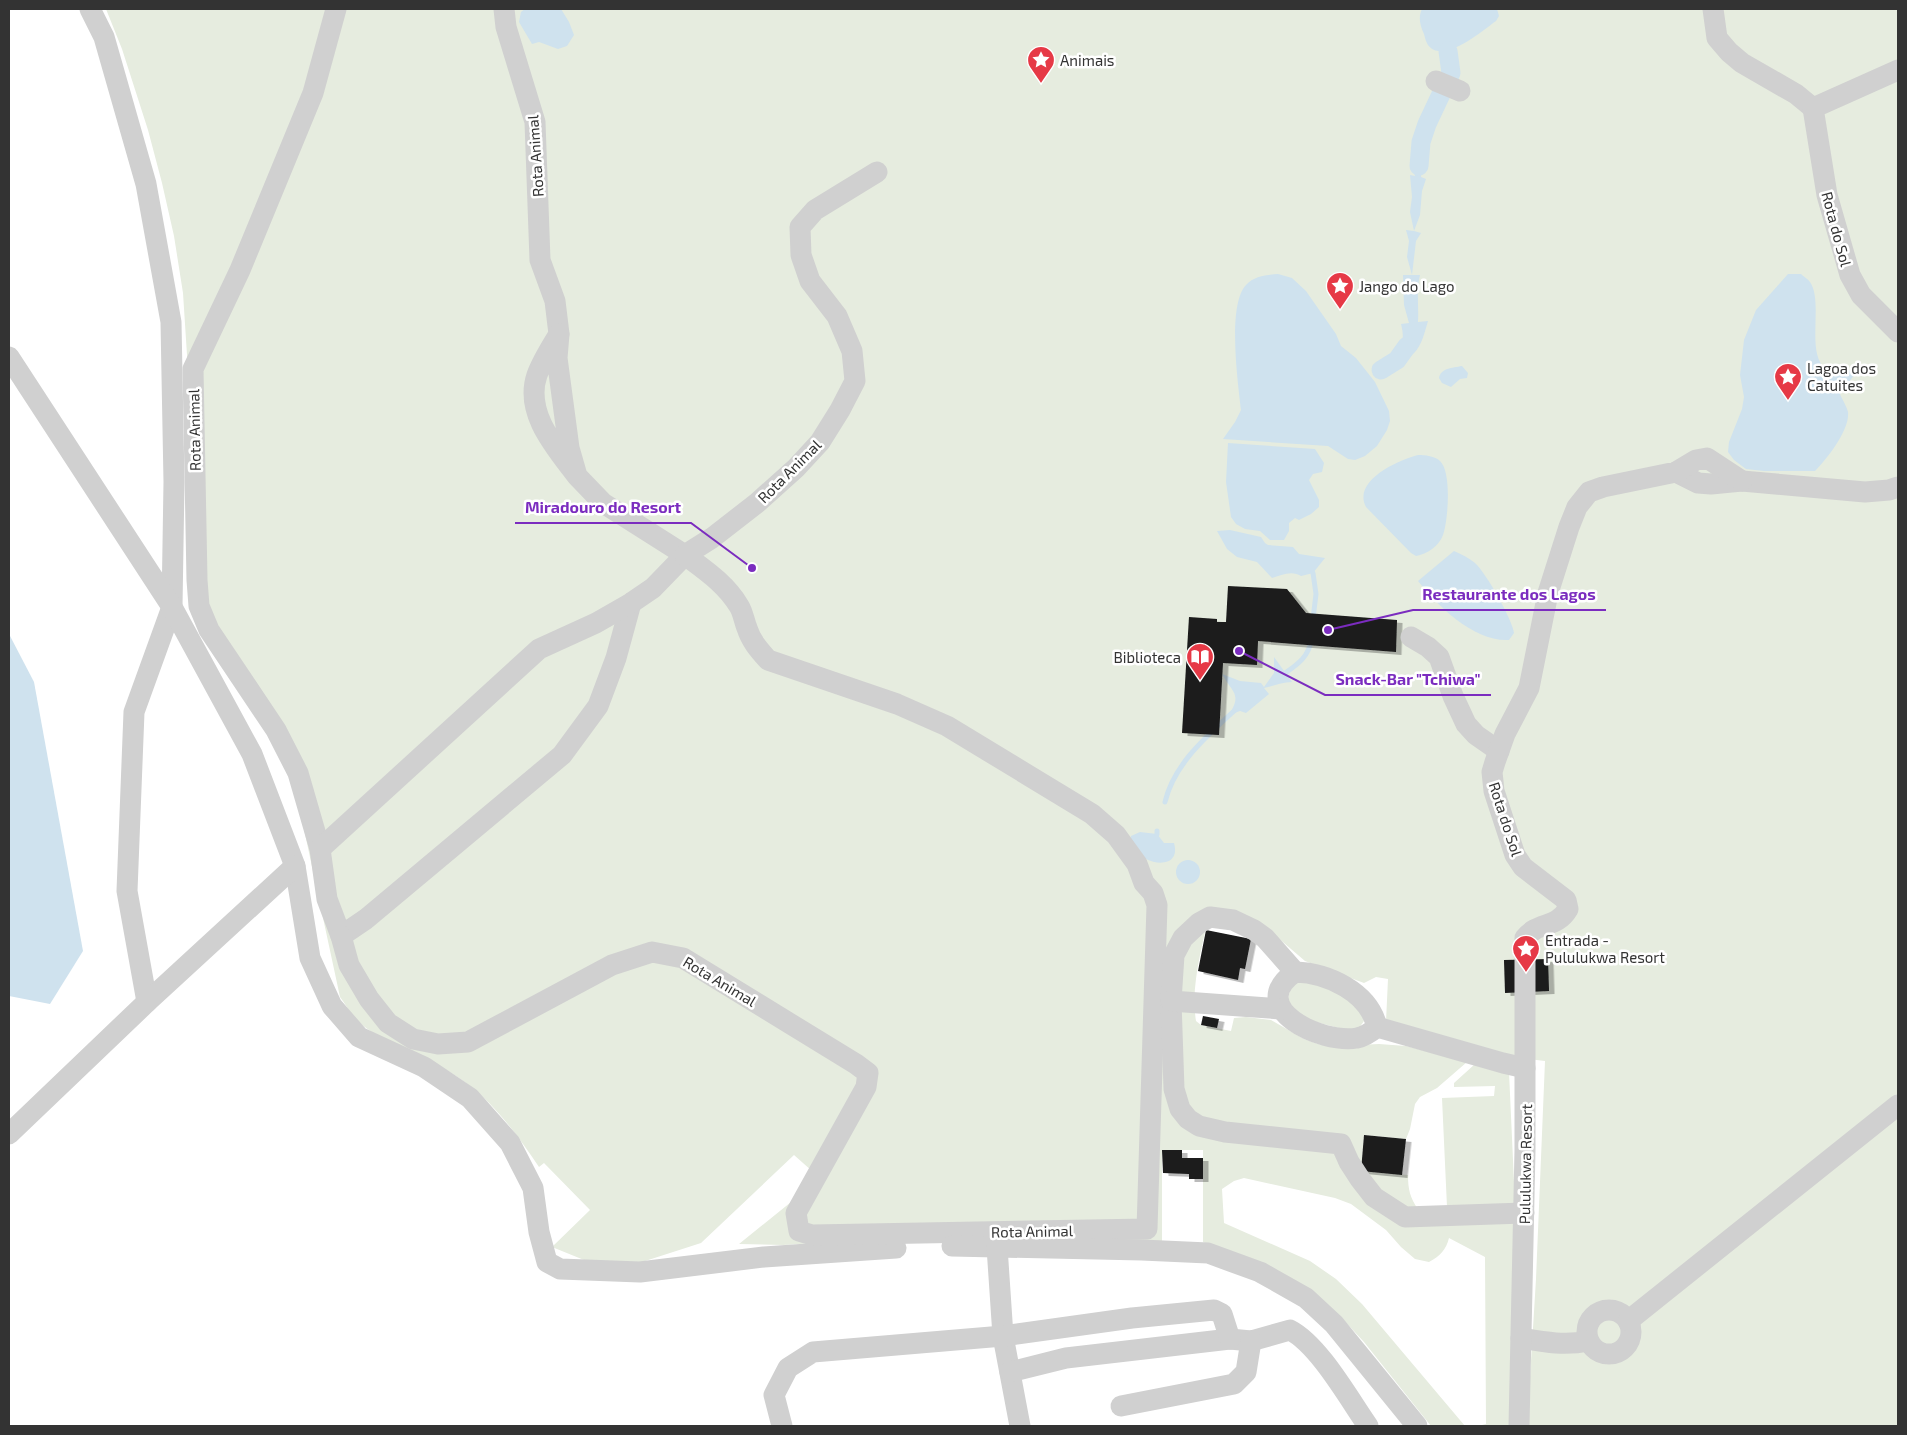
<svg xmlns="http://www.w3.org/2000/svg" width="1907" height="1435" viewBox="0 0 1907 1435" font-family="'Exo 2',sans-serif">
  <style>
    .green { fill: #e6ecdf; fill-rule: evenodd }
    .water { fill: #cfe2ee }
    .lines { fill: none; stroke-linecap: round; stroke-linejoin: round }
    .stream { stroke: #cfe2ee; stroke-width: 5 }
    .canal { stroke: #cfe2ee; stroke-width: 19 }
    .building { fill: #1a1a1a; filter: url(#shadow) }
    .minor { stroke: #d0d0d0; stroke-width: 21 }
    .labels { text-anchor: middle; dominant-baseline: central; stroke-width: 5; stroke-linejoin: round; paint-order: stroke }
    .poi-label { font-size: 15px; fill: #333; stroke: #fff; text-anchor: start }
    .street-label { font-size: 15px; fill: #333; stroke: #fff }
    .leader { fill: none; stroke: #7b2cbf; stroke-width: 2 }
    .callout-dot { fill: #7b2cbf; stroke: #fff; stroke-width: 2 }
    .callout-label { font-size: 16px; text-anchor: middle; font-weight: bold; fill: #7b2cbf; stroke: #fff; stroke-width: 5; stroke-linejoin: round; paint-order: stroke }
  </style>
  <defs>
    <filter id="shadow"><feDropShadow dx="5.5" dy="3" stdDeviation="0" flood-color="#0004"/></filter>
  </defs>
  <rect width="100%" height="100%" fill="#fff"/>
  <g class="green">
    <path d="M 106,9 L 1898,9 L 1898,1426 L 1527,1426 L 1536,1279 L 1545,1061 L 1510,1057 L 1386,1022 L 1388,979 L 1376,977 L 1364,983 L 1305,961 L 1277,937 L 1210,909 C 1203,945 1190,985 1196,1021 L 1201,1025 L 1231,1031 L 1234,1018 L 1246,1017 L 1271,1020 L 1304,1039 L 1318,1044 L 1337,1046 L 1379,1044 L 1406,1046 L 1509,1072 L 1515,1204 L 1510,1426 L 1478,1426 L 1486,1424 L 1485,1257 L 1449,1238 C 1446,1250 1440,1256 1429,1262 L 1415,1259 L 1401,1247 L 1386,1230 L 1351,1204 L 1335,1198 L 1244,1178 L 1234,1181 L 1222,1189 L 1224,1223 L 1310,1261 L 1336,1279 L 1362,1304 L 1465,1426 L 1431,1426 L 1364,1342 L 1339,1315 L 1203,1242 L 1203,1150 L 1162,1150 L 1162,1242 L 851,1241 L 783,1245 L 739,1244 L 796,1198 L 812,1171 L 794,1155 L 701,1243 L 642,1262 L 589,1262 L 552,1247 L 590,1210 L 544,1163 L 539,1167 C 514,1130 488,1094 448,1071 C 419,1054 376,1042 353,1016 C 348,1010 345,1003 340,997 L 302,820 L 288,768 L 231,676 L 190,550 L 187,355 L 183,293 L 174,236 L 162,183 L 148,130 L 122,49 ZM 1467,1062 L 1475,1064 L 1454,1083 L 1454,1087 L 1495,1086 L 1494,1096 L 1442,1098 L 1447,1207 L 1418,1209 C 1410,1198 1408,1189 1408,1175 L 1361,1171 L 1364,1135 L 1406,1139 L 1410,1129 L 1415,1104 L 1420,1097 L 1437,1088 Z"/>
    <path d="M 1299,980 C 1323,987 1355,994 1364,1021 L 1359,1028 L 1346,1030 L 1305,1019 L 1287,1002 L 1291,986 Z"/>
  </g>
  <g class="water">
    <path d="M 525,9 L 561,9 L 569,22 L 574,35 L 567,46 L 558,49 L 539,42 L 532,44 L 519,22 L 521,12 Z"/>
    <path d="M 1422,9 L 1497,9 L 1499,16 L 1496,21 C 1482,31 1443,65 1428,45 C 1426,42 1425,38 1424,34 C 1420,25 1418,17 1422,9 Z"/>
    <path d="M 1412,140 L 1425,143 C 1429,155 1422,165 1421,177 L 1426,179 L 1422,191 L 1420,215 L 1414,231 L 1421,233 L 1416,241 L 1412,275 L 1420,275 C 1416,291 1419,306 1418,322 L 1428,321 C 1420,349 1418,356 1390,365 C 1400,350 1406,343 1401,324 L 1409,323 L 1404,305 L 1403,275 L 1412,275 L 1407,257 L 1409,241 L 1406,230 L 1414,231 L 1410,212 L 1412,197 L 1410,175 L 1415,176 L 1412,160 Z"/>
    <path d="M 1278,274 L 1292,278 L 1306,291 L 1336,334 L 1341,346 L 1356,358 L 1375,382 L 1389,411 L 1390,421 L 1387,430 L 1377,446 L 1365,456 L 1355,460 L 1348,459 L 1328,446 L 1223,439 L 1235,422 L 1241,410 C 1238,383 1227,305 1246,285 C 1254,276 1267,275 1278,274 Z"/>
    <path d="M 1788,274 L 1801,274 C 1803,276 1808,279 1810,282 C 1824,302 1805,354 1826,369 C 1828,371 1833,373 1837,374 L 1843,366 L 1855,374 L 1840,394 C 1842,399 1847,407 1848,412 C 1850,430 1827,459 1815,471 L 1764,471 L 1746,469 L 1734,460 L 1728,452 L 1729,442 L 1742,409 L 1744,397 L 1740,375 L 1744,340 L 1756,310 Z"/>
    <path d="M 1462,366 L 1468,373 L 1467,378 L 1460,379 L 1451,387 L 1442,383 L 1439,378 C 1441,368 1452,368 1462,366 Z"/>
    <path d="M 1228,443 L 1315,449 L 1324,463 L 1322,472 L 1313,474 L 1309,480 L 1319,500 L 1319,507 L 1311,514 L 1299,520 L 1295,518 L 1289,523 L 1289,531 L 1284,540 L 1270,540 L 1260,531 L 1245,529 L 1236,524 L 1231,517 L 1226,482 Z"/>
    <path d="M 1418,455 C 1425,455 1435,456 1440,461 C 1452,472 1448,521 1443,535 C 1439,546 1427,554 1416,556 L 1411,553 L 1366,507 C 1352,481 1398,460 1418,455 Z"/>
    <path d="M 1230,530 L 1261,537 L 1265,543 L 1268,545 L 1293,547 L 1299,554 L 1325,558 L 1313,573 L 1301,576 C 1292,570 1281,575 1272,578 L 1257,562 L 1237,557 L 1227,549 L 1217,531 Z"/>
    <path d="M 1454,551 C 1461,554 1469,558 1475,563 C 1486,573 1512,619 1514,633 L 1509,640 C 1474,642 1438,606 1418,581 Z"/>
    <path d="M 9,634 L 34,682 L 83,951 L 50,1004 L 9,996 Z"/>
    <path d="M 1274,657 L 1292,682 C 1282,682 1274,686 1264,688 L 1269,694 L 1246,713 L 1240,711 L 1229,715 C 1242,693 1233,694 1222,674 L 1240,681 L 1261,683 L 1264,687 L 1274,673 Z"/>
    <path d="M 1140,832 L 1157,834 L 1164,843 L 1174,843 C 1180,864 1160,866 1146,859 C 1140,856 1135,849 1131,844 L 1131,836 Z"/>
    <circle cx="1188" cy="872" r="12"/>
  </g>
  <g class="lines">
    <g class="stream">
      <path d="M 1313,619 L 1316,594 L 1313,573"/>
      <path d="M 1281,676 C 1295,666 1309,658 1311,640"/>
      <path d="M 1165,802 C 1174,764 1206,737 1234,711"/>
      <path d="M 1157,834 L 1157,831"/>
    </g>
    <g class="canal">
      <path d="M 1419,166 L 1421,142 L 1427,124 L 1451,73 L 1448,51"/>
      <path d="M 1381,370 L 1397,360 L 1407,346"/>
    </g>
  </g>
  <g class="building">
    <path d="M 1228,586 L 1287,589 L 1306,613 L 1397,620 L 1396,652 L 1258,641 L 1257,665 L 1223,663 L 1219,735 L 1182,733 L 1189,617 L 1217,619 L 1217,622 L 1226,622 Z"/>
    <path d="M 1206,930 L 1251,939 L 1245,969 L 1240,968 L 1238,980 L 1198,971 Z"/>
    <path d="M 1548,959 L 1549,991 L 1505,993 L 1504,960 Z"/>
    <path d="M 1203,1016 L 1219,1019 L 1217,1028 L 1201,1025 Z"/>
    <path d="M 1364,1135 L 1406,1139 L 1402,1175 L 1361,1171 Z"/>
    <path d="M 1162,1150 L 1182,1150 L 1182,1158 L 1203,1158 L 1203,1179 L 1189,1179 L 1189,1174 L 1163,1173 Z"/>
  </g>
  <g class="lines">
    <g class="minor">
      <path d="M 90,9 L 104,37 L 146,184 L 171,322 L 174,482 L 172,607 L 134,712 L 127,891 L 147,1002"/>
      <path d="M 336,9 L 313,93 L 240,270 L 193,369 L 197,580 L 199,606 L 209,630 L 276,730 L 298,773 L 320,849 L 327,899 L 341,936 L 366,919 L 562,755 L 598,706 L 616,658 L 631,603"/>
      <path d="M 504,9 L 506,27 L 535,122 L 540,260 L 555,301 L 559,334"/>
      <path d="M 1713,9 L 1717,38 L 1729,52 L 1742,63 L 1796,94 L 1813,108"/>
      <path d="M 1898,70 L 1813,108 L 1827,195 L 1850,275 L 1861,295 L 1898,332"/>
      <path d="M 1436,81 L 1460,91"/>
      <path d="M 9,357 L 172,607 L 252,754 L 295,866 L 310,958 L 332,1006 L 359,1037 L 424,1067 L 470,1098 L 510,1143 L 533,1188 L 539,1232 L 547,1262 L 560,1269 L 640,1272 L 764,1257 L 896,1248"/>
      <path d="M 1676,472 L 1698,483 L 1711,484 L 1742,481 L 1865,492 L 1889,490 L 1898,487"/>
      <path d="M 1411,637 L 1428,647 L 1439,657 L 1453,696 L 1466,724 L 1476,735 L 1499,751"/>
      <path d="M 320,849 L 539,649 L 596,623 L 631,603 L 653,588 L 685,555 L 603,503 L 577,476 L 569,448 L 557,358 L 559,334 C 551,347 542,361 537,375 C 524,413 556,448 577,476"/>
      <path d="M 341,936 L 349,965 L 369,999 L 388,1023 L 413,1039 L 438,1044 L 468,1042 L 612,965 L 652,952 L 683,958 L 856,1064 L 868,1073 L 866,1087 L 796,1213 L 799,1231 L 812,1235 L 1147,1229 L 1157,905 L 1153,893 L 1144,883 L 1137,864 L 1116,835 L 1092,814 L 947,726 L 897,704 L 768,660 C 759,650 751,641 747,628 C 744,621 743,612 739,606 C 726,584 705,570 685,555 L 712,538 L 757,503 L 796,468 L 820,442 L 840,410 L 855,381 L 852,351 L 837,316 L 810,281 L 801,255 L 800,227 L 815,210 L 877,172"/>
      <path d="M 1295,972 L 1265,938 L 1254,930 L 1233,920 L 1210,917 L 1199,923 L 1183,938 L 1174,955 L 1171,1001 L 1174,1089 L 1180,1109 L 1188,1119 L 1199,1126 L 1225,1132 L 1341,1144 L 1349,1162 L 1360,1179 L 1374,1197 L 1405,1217 L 1524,1213"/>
      <path d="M 1295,972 C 1328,973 1369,992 1377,1027 C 1371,1032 1364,1037 1357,1038 C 1321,1044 1244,1008 1295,972 Z"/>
      <path d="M 1171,1001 L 1281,1009"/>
      <path d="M 1377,1027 L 1503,1063 L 1525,1068"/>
      <path d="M 9,1134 L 147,1002 L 295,866"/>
      <path d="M 952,1246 L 1142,1250 L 1208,1253 L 1260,1272 L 1306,1298 L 1334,1324 L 1417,1426"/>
      <path d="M 997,1247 L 1003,1336 L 1020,1426"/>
      <circle cx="1609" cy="1332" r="22"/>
      <path d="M 1628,1321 L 1898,1105"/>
      <path d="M 1521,1338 C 1544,1342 1565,1346 1588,1341"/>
      <path d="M 1010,1372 L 1066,1358 L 1230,1339 L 1251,1341 L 1290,1330 C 1319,1345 1349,1399 1368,1426"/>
      <path d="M 1121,1406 L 1234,1384 L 1246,1372 L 1251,1341"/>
      <path d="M 782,1426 L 774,1395 L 788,1368 L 813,1352 L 1003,1336 L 1132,1318 L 1214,1310 L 1222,1314 L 1230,1339"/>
      <path d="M 1519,1426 L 1525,1150 L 1525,938 C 1538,921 1556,929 1568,909 L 1566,900 L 1523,867 L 1515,855 L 1494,791 L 1492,772 L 1495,762 L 1505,734 L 1529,688 L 1548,593 L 1569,527 L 1577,507 L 1589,492 L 1603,487 L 1676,472 L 1696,460 L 1707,458 L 1742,481"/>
    </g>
  </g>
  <defs>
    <symbol id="sight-pin" viewBox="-11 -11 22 30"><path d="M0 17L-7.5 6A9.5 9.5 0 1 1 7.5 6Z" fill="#e63946" stroke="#fff"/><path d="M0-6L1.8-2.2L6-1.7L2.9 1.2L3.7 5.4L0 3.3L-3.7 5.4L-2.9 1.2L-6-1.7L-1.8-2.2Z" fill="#fff"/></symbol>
    <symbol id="library-pin" viewBox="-11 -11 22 30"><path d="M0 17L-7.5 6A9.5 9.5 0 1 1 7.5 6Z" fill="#e63946" stroke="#fff"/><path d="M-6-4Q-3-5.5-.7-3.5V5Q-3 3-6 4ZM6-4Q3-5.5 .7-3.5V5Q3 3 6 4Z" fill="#fff"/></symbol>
  </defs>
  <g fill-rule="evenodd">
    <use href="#sight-pin" x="1025" y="44" width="32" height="43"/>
    <use href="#sight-pin" x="1324" y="270" width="32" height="43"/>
    <use href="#sight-pin" x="1772" y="361" width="32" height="43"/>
    <use href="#library-pin" x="1184" y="641" width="32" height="43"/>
    <use href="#sight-pin" x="1510" y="933" width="32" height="43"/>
  </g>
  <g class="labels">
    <g class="poi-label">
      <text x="1060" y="60">Animais</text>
      <text x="1359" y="286">Jango do Lago</text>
      <text x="1807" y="368">Lagoa dos<tspan x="1807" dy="17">Catuites</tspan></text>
      <text x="1181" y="657" text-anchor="end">Biblioteca</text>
      <text x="1545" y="940">Entrada -<tspan x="1545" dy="17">Pululukwa Resort</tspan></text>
    </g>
    <g class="street-label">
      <text transform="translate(535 156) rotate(-94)">Rota Animal</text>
      <text transform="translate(1837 229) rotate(75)">Rota do Sol</text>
      <text transform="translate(194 430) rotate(-91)">Rota Animal</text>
      <text transform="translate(789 471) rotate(-45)">Rota Animal</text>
      <text transform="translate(1506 819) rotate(72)">Rota do Sol</text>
      <text transform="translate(720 981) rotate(31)">Rota Animal</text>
      <text transform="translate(1525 1164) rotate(-89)">Pululukwa Resort</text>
      <text transform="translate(1032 1231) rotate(-1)">Rota Animal</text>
    </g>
  </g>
  <path class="leader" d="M752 568L691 523H515M1328 630L1413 610H1606M1239 651L1325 695H1491"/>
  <g class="callout-dot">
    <circle cx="752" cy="568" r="5"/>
    <circle cx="1328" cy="630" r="5"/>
    <circle cx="1239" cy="651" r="5"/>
  </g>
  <g class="callout-label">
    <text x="603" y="513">Miradouro do Resort</text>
    <text x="1509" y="600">Restaurante dos Lagos</text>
    <text x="1408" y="685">Snack-Bar "Tchiwa"</text>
  </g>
  <rect width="1907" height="1435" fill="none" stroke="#333333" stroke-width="20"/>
</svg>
